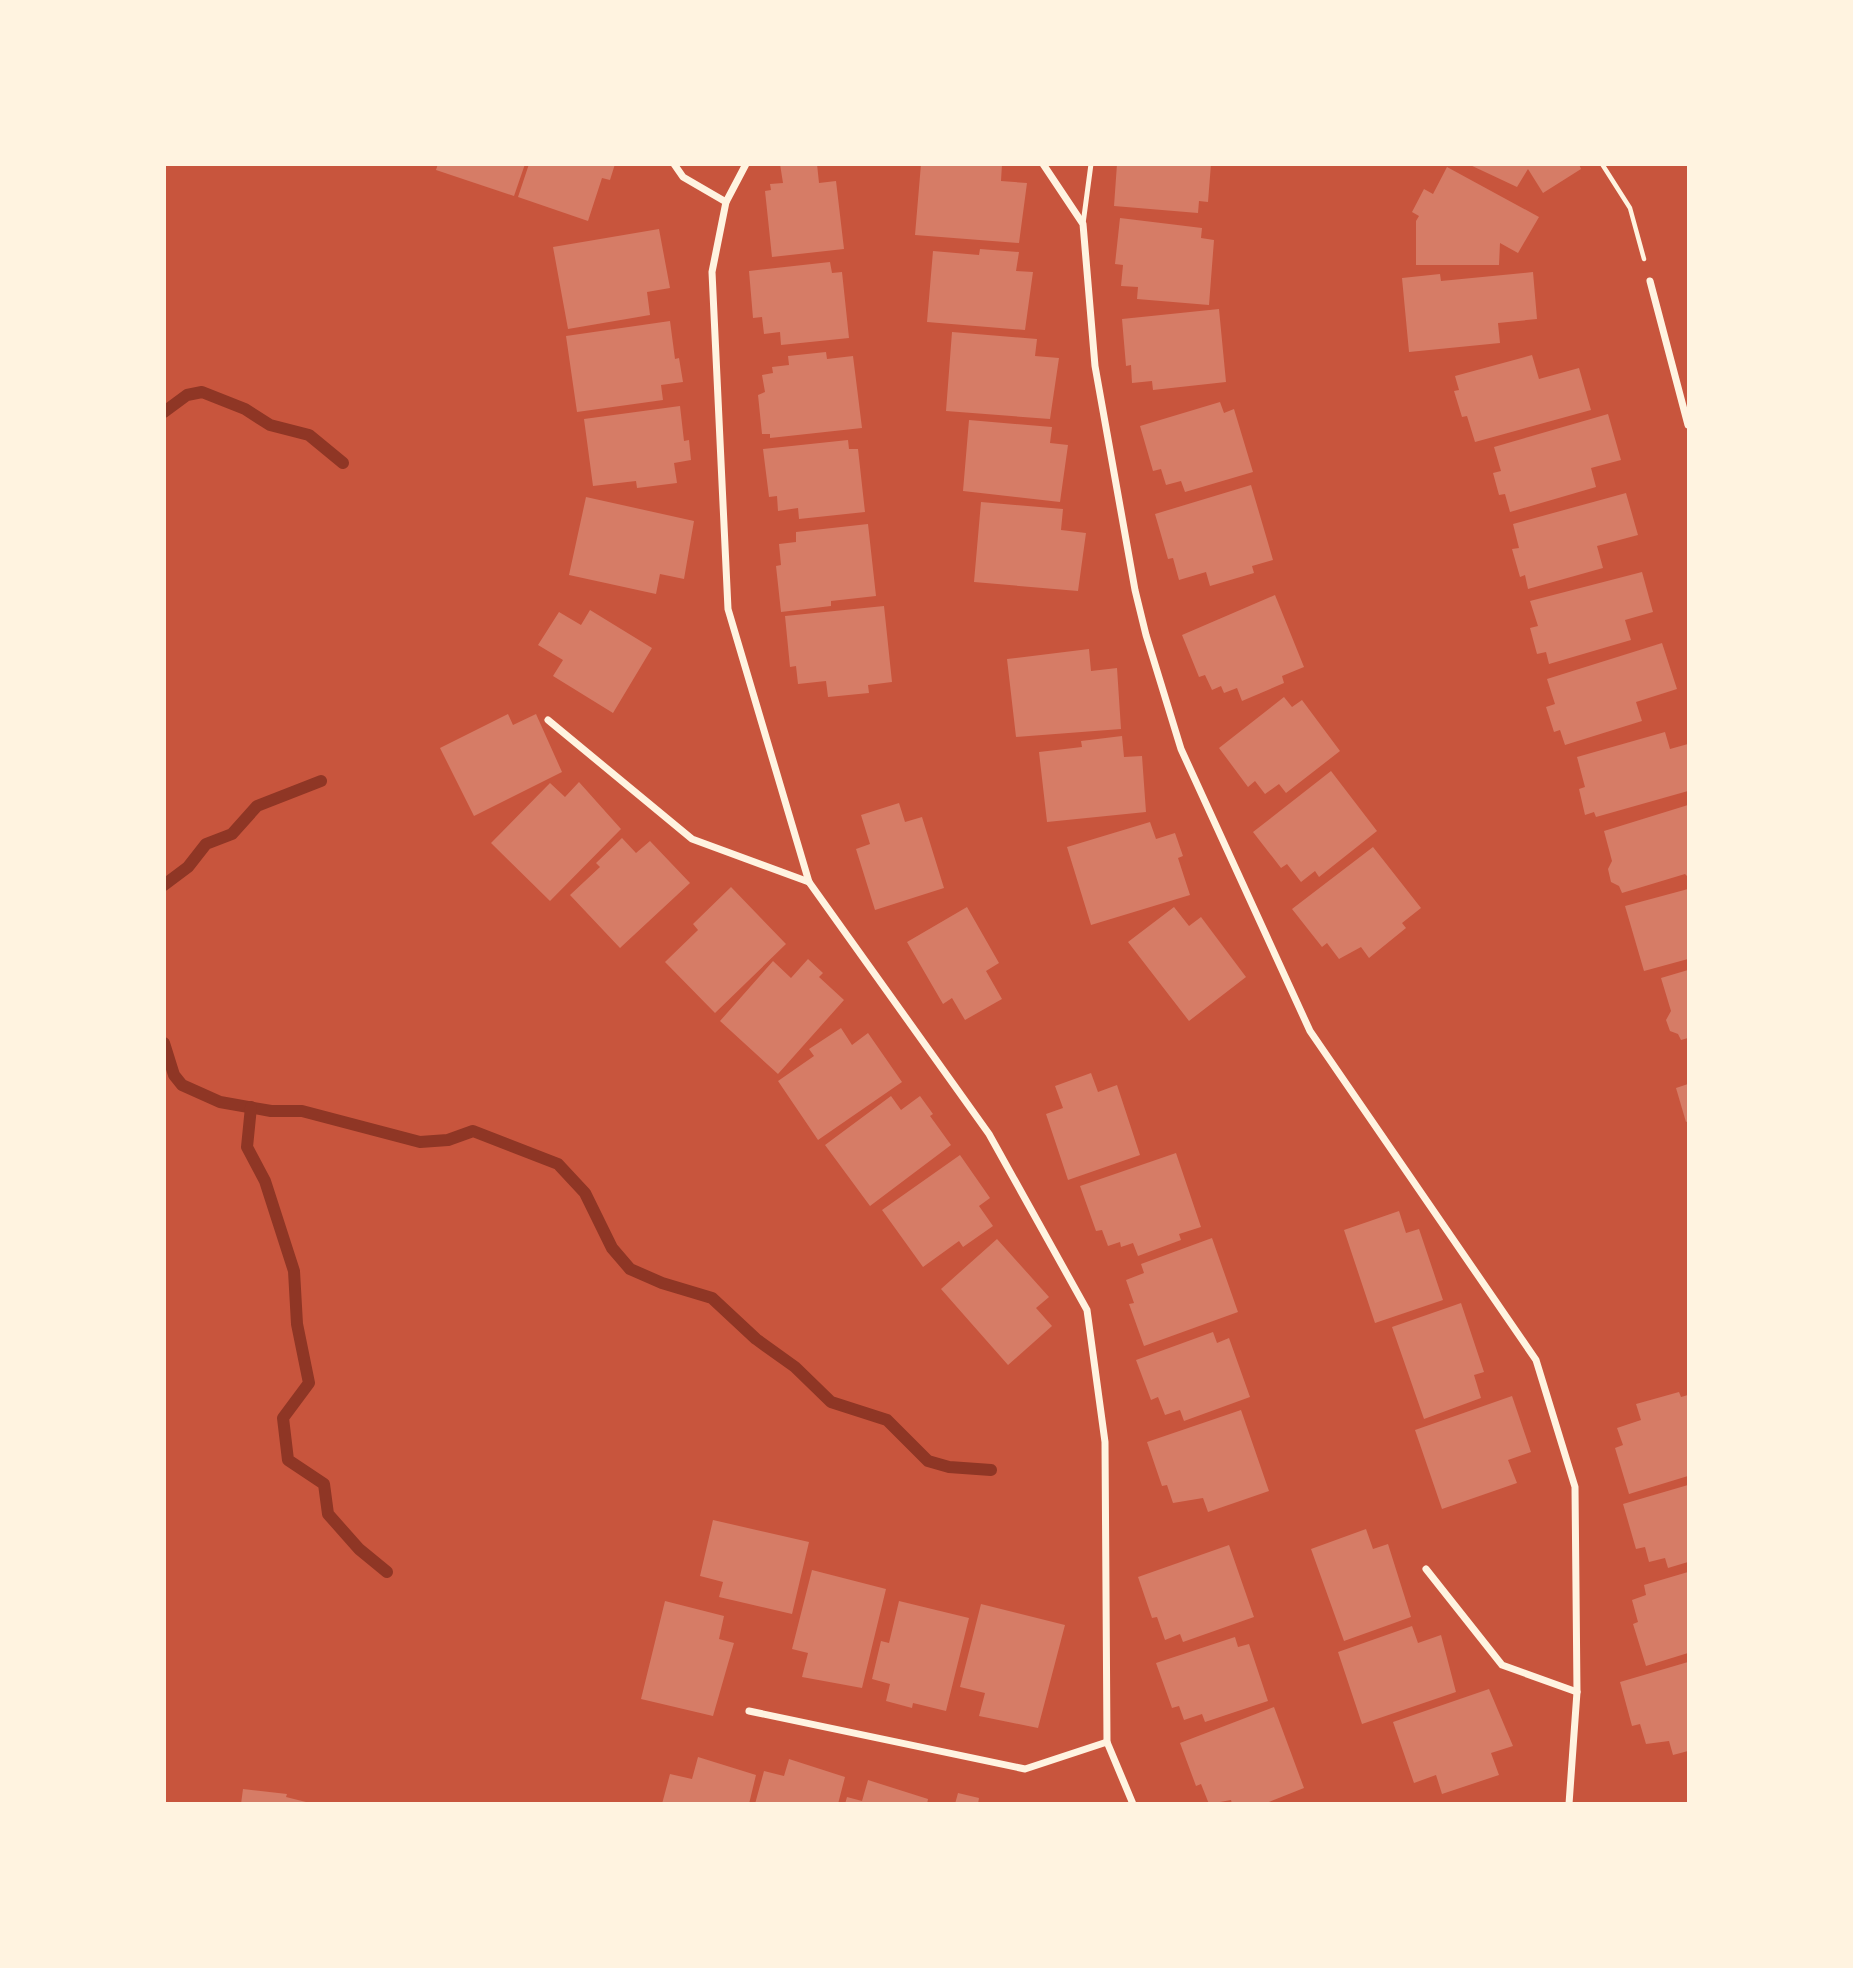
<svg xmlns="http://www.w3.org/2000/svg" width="1853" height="1968" viewBox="0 0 1853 1968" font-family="'DejaVu Sans',sans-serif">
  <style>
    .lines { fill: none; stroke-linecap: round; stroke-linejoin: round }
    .stream { stroke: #8f3625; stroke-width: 12 }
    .building { fill: #d67c66 }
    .path { stroke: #fff3e0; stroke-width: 4.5 }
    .service { stroke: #fff3e0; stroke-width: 5 }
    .minor { stroke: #fff3e0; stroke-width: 7 }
  </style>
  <rect width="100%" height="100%" fill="#c8553d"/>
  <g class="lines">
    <g class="stream">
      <path d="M 164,412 L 187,395 L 202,392 L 245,409 L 270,425 L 309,435 L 343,463"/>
      <path d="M 164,885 L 188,867 L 206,844 L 232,834 L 257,806 L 321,781"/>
      <path d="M 164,1043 L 174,1075 L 182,1085 L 220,1102 L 271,1111 L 302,1111 L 420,1142 L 448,1140 L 473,1131 L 558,1164 L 585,1193 L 612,1248 L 630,1269 L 662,1283 L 712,1298 L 756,1339 L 795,1367 L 831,1402 L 887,1420 L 928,1461 L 949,1467 L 991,1470"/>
      <path d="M 251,1107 L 247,1147 L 265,1181 L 294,1271 L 297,1324 L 309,1383 L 283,1418 L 288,1460 L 324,1484 L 328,1514 L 359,1549 L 387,1572"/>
    </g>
  </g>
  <g class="building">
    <path d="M 438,164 L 525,164 L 514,196 L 436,170 Z"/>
    <path d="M 529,164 L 615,164 L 610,180 L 602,178 L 588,221 L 518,197 Z"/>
    <path d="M 780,164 L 817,164 L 819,183 L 836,181 L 844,249 L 772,257 L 765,191 L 771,190 L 770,184 L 783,183 Z"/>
    <path d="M 921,164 L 1002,164 L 1001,181 L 1027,183 L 1019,243 L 915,235 Z"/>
    <path d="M 1117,164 L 1211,164 L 1208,202 L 1199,201 L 1198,213 L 1114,206 Z"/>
    <path d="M 1468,164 L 1579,164 L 1581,169 L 1543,193 L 1528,169 L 1517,187 Z"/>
    <path d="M 1447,167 L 1539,217 L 1518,253 L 1500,243 L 1499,265 L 1416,265 L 1416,221 L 1419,216 L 1412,212 L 1424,189 L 1433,194 Z"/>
    <path d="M 1120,218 L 1202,228 L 1201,238 L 1214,240 L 1209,305 L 1137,299 L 1138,287 L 1121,286 L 1123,265 L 1115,264 Z"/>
    <path d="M 659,229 L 670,288 L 647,292 L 650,315 L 568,329 L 553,247 Z"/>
    <path d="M 980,249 L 1019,252 L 1016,271 L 1033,272 L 1025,330 L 927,322 L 933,251 L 979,255 Z"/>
    <path d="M 830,262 L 832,273 L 842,272 L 849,338 L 781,345 L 780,332 L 764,334 L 762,317 L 753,318 L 749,271 Z"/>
    <path d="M 1533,272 L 1537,319 L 1498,323 L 1500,343 L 1409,352 L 1402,278 L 1440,274 L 1441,281 Z"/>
    <path d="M 1219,309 L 1226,382 L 1153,390 L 1152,381 L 1132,383 L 1131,365 L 1126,366 L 1122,319 Z"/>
    <path d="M 670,321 L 675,359 L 679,358 L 683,382 L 661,385 L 663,400 L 577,412 L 566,336 Z"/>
    <path d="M 952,332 L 1037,339 L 1035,356 L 1059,358 L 1050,419 L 946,411 Z"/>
    <path d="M 826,352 L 827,359 L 853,356 L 862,428 L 770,438 L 770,434 L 762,434 L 758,395 L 765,392 L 762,375 L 773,373 L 772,367 L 789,365 L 788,356 Z"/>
    <path d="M 1532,355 L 1539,379 L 1579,368 L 1591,410 L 1475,442 L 1467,416 L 1462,417 L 1454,391 L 1459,390 L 1455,376 Z"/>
    <path d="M 1220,402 L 1224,413 L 1234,409 L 1253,472 L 1185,492 L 1181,481 L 1166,485 L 1161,469 L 1153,471 L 1140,426 Z"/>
    <path d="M 680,406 L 684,441 L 689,440 L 691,460 L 674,463 L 677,483 L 637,488 L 636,481 L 593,486 L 584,419 Z"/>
    <path d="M 1608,414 L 1621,460 L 1591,468 L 1596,487 L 1510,512 L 1505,494 L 1499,495 L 1493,473 L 1501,471 L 1494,447 Z"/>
    <path d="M 969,420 L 1052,427 L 1050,443 L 1068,445 L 1060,502 L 963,491 Z"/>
    <path d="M 848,440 L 849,449 L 858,449 L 865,512 L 799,519 L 798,508 L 778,511 L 777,496 L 769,497 L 763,449 Z"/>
    <path d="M 1251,485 L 1273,560 L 1252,566 L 1254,573 L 1210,586 L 1206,572 L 1179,580 L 1173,558 L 1168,559 L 1155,514 Z"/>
    <path d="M 1626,493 L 1638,535 L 1597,546 L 1603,568 L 1528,589 L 1525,575 L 1520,577 L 1512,549 L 1519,548 L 1513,524 Z"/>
    <path d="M 586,497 L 694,521 L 684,579 L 660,574 L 656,594 L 569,575 Z"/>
    <path d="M 981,502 L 1063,509 L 1061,530 L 1086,533 L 1078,591 L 974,582 Z"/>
    <path d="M 868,524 L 876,596 L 831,601 L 831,606 L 781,612 L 776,566 L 781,565 L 779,544 L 796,542 L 796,532 Z"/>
    <path d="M 1642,572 L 1653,612 L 1625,620 L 1631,640 L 1549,664 L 1546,652 L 1537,654 L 1530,628 L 1538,626 L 1530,601 Z"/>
    <path d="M 1275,595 L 1304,667 L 1282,676 L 1284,683 L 1242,701 L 1237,688 L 1224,693 L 1221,686 L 1212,690 L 1205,675 L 1199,677 L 1182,635 Z"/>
    <path d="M 884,606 L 892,682 L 868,685 L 869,693 L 828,697 L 826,681 L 798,684 L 796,666 L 790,667 L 785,616 Z"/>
    <path d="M 590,610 L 652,648 L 613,713 L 553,676 L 563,660 L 538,645 L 559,612 L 581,625 Z"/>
    <path d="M 1662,643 L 1677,689 L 1636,702 L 1642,721 L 1565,745 L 1560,730 L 1554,732 L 1546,707 L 1555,704 L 1547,679 Z"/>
    <path d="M 1089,649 L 1091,671 L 1117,668 L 1121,729 L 1016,737 L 1007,659 Z"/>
    <path d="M 1284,697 L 1292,707 L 1302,700 L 1340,751 L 1286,793 L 1279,784 L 1265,794 L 1255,781 L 1248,787 L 1219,748 Z"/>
    <path d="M 508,714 L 513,725 L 536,714 L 562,772 L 474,816 L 440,748 Z"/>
    <path d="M 1665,732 L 1670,749 L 1688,744 L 1688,791 L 1596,817 L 1594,812 L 1585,815 L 1579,789 L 1585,787 L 1577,757 Z"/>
    <path d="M 1122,736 L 1124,757 L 1142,756 L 1146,812 L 1047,822 L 1039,752 L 1082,747 L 1081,741 Z"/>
    <path d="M 1331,771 L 1377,831 L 1319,877 L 1315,871 L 1301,882 L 1287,864 L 1281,868 L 1253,832 Z"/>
    <path d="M 579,782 L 621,829 L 550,901 L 491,843 L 550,783 L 565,797 Z"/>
    <path d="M 899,803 L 905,822 L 922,817 L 944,888 L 875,910 L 856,849 L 870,844 L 861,815 Z"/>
    <path d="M 1688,805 L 1688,877 L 1685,874 L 1622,893 L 1619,886 L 1611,882 L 1608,869 L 1612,861 L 1604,831 Z"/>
    <path d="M 1150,822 L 1156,839 L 1175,833 L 1183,856 L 1178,858 L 1190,895 L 1091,925 L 1067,847 Z"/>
    <path d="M 622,838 L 636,853 L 650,841 L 690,883 L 620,948 L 570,895 L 600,867 L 596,863 Z"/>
    <path d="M 1373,847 L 1421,908 L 1402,923 L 1406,928 L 1369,958 L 1361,947 L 1339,959 L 1327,943 L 1322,947 L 1292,909 Z"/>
    <path d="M 731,887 L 786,944 L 715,1013 L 665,962 L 698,930 L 693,924 Z"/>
    <path d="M 1688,889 L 1688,959 L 1644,971 L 1625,906 Z"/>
    <path d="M 967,907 L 999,963 L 986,971 L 1002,999 L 965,1020 L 952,998 L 943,1004 L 907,942 Z"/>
    <path d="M 1174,907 L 1189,926 L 1201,917 L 1246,977 L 1189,1021 L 1128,942 Z"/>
    <path d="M 808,959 L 823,973 L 819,977 L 844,1000 L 778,1074 L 720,1021 L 773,961 L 791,978 Z"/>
    <path d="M 1688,970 L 1688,1038 L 1681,1040 L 1678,1034 L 1670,1031 L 1666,1020 L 1671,1011 L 1661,978 Z"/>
    <path d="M 841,1028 L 852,1045 L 868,1033 L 902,1082 L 818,1140 L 778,1081 L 814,1056 L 809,1049 Z"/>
    <path d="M 1091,1073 L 1098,1092 L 1117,1085 L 1140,1155 L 1068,1180 L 1046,1114 L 1063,1108 L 1055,1086 Z"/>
    <path d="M 1688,1084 L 1688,1121 L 1686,1122 L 1676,1088 Z"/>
    <path d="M 891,1096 L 901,1110 L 920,1096 L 933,1114 L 930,1116 L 951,1145 L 870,1206 L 825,1145 Z"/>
    <path d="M 1176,1153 L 1201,1227 L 1179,1234 L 1181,1240 L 1138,1256 L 1133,1243 L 1121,1247 L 1120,1242 L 1108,1246 L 1102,1230 L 1096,1231 L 1080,1186 Z"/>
    <path d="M 960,1155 L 990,1198 L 979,1206 L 993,1226 L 963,1247 L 959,1241 L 923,1267 L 882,1210 Z"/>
    <path d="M 1399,1211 L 1406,1233 L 1419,1229 L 1443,1300 L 1375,1323 L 1344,1230 Z"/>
    <path d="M 1212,1238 L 1238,1312 L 1144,1346 L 1129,1304 L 1134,1303 L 1126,1280 L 1144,1273 L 1141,1264 Z"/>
    <path d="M 997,1239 L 1049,1297 L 1036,1308 L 1052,1326 L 1008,1365 L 941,1289 Z"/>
    <path d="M 1461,1303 L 1484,1372 L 1474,1375 L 1481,1398 L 1424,1419 L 1392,1327 Z"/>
    <path d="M 1213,1332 L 1217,1343 L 1229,1338 L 1250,1397 L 1184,1421 L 1180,1410 L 1165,1415 L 1158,1397 L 1151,1400 L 1136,1360 Z"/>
    <path d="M 1679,1392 L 1681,1397 L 1688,1395 L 1688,1476 L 1629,1494 L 1615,1448 L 1623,1445 L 1617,1428 L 1641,1420 L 1636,1404 Z"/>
    <path d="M 1512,1396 L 1531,1452 L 1508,1460 L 1517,1483 L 1442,1509 L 1415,1430 Z"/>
    <path d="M 1241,1410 L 1269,1491 L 1208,1512 L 1203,1498 L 1173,1503 L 1167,1485 L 1162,1486 L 1147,1442 Z"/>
    <path d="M 1688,1485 L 1688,1562 L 1668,1568 L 1665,1558 L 1649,1562 L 1645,1547 L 1636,1549 L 1623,1504 Z"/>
    <path d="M 713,1520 L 809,1542 L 792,1614 L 719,1597 L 723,1582 L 700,1576 Z"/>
    <path d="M 1366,1529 L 1373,1549 L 1388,1544 L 1411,1617 L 1344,1641 L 1311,1549 Z"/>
    <path d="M 1229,1545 L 1254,1617 L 1183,1642 L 1180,1634 L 1165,1640 L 1157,1617 L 1152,1618 L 1138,1577 Z"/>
    <path d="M 812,1570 L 886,1589 L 862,1688 L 802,1677 L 808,1653 L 792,1649 Z"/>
    <path d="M 1688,1572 L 1688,1653 L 1646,1666 L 1633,1624 L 1638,1622 L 1632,1600 L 1646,1595 L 1644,1585 Z"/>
    <path d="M 665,1601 L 724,1616 L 719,1639 L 734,1643 L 713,1716 L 641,1699 Z"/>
    <path d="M 899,1601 L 969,1618 L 946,1711 L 913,1703 L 912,1708 L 886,1701 L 890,1684 L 872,1679 L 881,1641 L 889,1643 Z"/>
    <path d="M 981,1604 L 1065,1625 L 1038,1728 L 979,1716 L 985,1693 L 960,1687 Z"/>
    <path d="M 1412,1626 L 1418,1643 L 1441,1635 L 1456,1692 L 1362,1724 L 1338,1652 Z"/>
    <path d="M 1235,1637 L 1238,1647 L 1249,1644 L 1268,1701 L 1205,1722 L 1202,1714 L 1184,1720 L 1179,1706 L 1172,1708 L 1156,1663 Z"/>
    <path d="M 1688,1662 L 1688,1751 L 1673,1755 L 1669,1741 L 1646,1744 L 1640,1724 L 1632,1726 L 1620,1682 Z"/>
    <path d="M 1489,1689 L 1513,1746 L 1491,1753 L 1499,1775 L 1442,1794 L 1436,1775 L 1414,1783 L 1393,1722 Z"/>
    <path d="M 1274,1707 L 1304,1788 L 1264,1804 L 1232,1804 L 1231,1800 L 1209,1804 L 1201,1784 L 1196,1786 L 1180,1743 Z"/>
    <path d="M 698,1757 L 756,1775 L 749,1804 L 662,1804 L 670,1774 L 692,1779 Z"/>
    <path d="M 789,1759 L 845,1777 L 838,1804 L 755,1804 L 764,1771 L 784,1776 Z"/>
    <path d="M 868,1780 L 928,1799 L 927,1804 L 845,1804 L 847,1797 L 862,1801 Z"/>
    <path d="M 243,1789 L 287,1794 L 286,1797 L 314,1804 L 241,1804 Z"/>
    <path d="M 958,1793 L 979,1798 L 978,1804 L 955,1804 Z"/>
  </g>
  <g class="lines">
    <path class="path" d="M 1602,164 L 1630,208 L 1644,259"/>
    <path class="service" d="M 1083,224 L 1091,164"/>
    <g class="minor">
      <path d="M 674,164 L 683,177 L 726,202"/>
      <path d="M 746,164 L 726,202 L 712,272 L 728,609 L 809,882 L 989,1134 L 1087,1310 L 1105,1442 L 1107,1742 L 1133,1804"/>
      <path d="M 1043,164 L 1083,224 L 1095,366 L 1135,590 L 1146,635 L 1181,749 L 1310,1031 L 1536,1360 L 1575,1487 L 1577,1692 L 1569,1804"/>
      <path d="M 1650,281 L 1688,425"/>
      <path d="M 548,720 L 692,839 L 809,882"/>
      <path d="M 1426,1569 L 1502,1665 L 1577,1692"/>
      <path d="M 749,1711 L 1025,1769 L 1107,1742"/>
    </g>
  </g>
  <rect width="1853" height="1968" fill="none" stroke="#fff3e0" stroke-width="332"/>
</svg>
